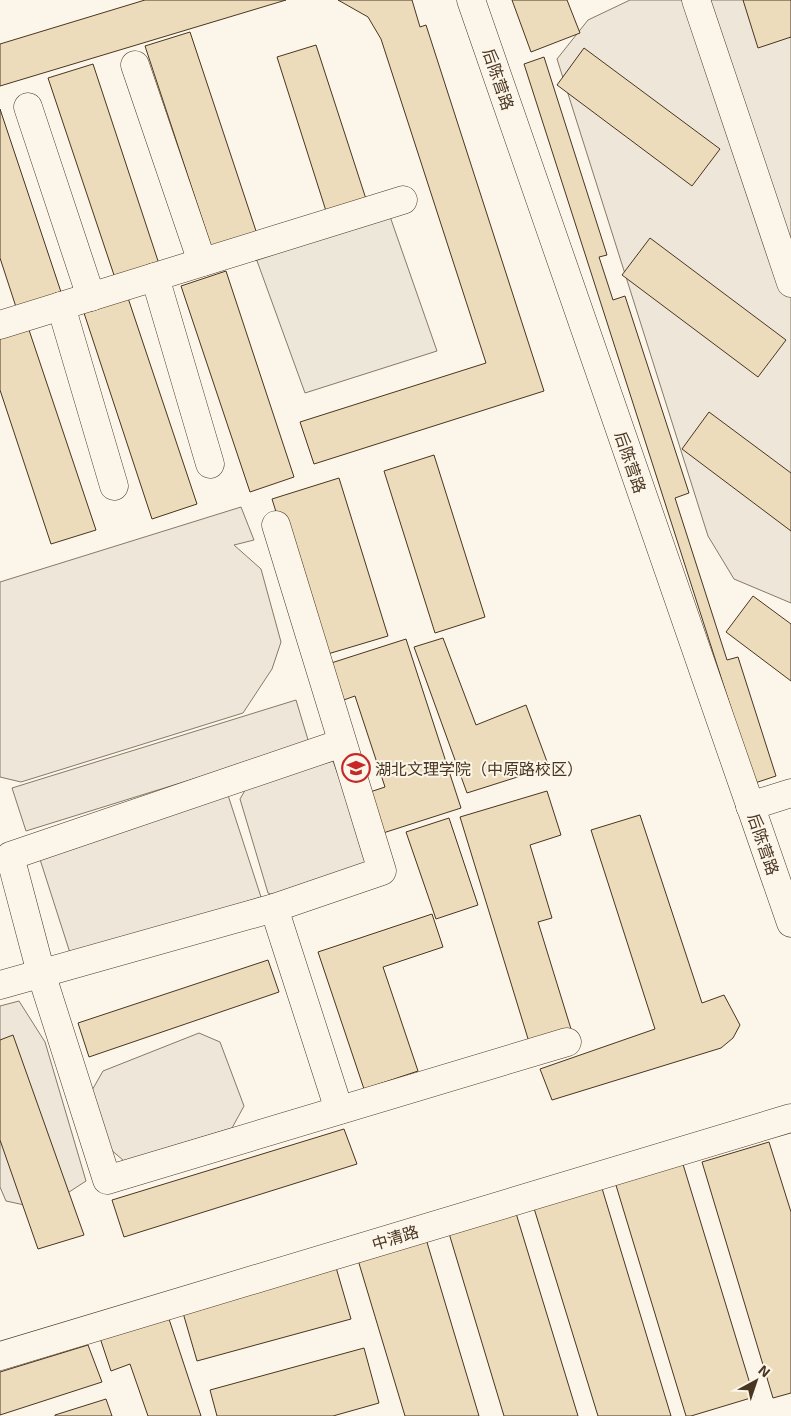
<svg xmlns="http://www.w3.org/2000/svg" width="791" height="1416" viewBox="0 0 791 1416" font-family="'Exo 2','Noto Sans SC',sans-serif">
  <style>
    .green { fill: #ede6d9; stroke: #887966 }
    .parking { fill: #ede7d9; stroke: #887966 }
    .building { fill: #ecdcbc; stroke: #4a3520 }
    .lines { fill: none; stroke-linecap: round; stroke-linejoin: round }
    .minor-casing { stroke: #4a3520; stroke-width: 29 }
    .minor { stroke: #fbf6e9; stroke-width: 28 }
    .labels { text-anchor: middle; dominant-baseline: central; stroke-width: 4; stroke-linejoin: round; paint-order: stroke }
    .street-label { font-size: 16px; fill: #4a3520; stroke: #fbf6e9 }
    .poi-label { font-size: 16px; fill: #4a3520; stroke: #fbf6e9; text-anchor: start }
  </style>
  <rect width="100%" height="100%" fill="#fbf6e9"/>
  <g class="green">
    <path d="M 630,0 L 791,0 L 791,603 L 734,579 L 708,536 L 557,59 L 588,20 Z"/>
    <path d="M 241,507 L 254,540 L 234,545 L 261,569 L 281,642 L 272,669 L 243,713 L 21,782 L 0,777 L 0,582 Z"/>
    <path d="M 296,700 L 309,743 L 26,831 L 12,788 Z"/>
    <path d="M 333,761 L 368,857 L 364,873 L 281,898 L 268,893 L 240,799 L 248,785 Z"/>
    <path d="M 226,789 L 261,897 L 71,956 L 37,850 Z"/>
    <path d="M 19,1001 L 45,1042 L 86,1181 L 43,1209 L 6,1201 L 0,1187 L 0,1006 Z"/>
    <path d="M 199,1033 L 220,1042 L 244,1106 L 232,1128 L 124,1161 L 109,1148 L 91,1092 L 103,1071 Z"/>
  </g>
  <path class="parking" d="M 386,205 L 437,351 L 305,393 L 252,247 Z"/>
  <g class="building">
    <path d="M 145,0 L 286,0 L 0,86 L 0,44 Z"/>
    <path d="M 338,0 L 412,0 L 420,27 L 426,25 L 544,391 L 314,464 L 300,422 L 486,363 L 381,39 L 368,17 Z"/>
    <path d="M 512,0 L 567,0 L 580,33 L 531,52 Z"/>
    <path d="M 743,0 L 791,0 L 791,37 L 758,48 Z"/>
    <path d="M 190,32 L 258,237 L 213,252 L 145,46 Z"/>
    <path d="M 316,45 L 366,199 L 326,211 L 277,57 Z"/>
    <path d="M 584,48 L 720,149 L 692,186 L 557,85 Z"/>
    <path d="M 544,57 L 607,255 L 599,257 L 613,300 L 625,296 L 689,493 L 675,498 L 727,660 L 738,657 L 776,776 L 755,783 L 524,64 Z"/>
    <path d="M 93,64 L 161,270 L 117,284 L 48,78 Z"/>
    <path d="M 0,109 L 62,295 L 17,310 L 0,258 Z"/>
    <path d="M 650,238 L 786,340 L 758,377 L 622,275 Z"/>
    <path d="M 226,271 L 294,477 L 250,492 L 181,286 Z"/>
    <path d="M 128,298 L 197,504 L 152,519 L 84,313 Z"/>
    <path d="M 27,324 L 96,530 L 51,544 L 0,390 L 0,333 Z"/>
    <path d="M 709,412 L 791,473 L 791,531 L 682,449 Z"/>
    <path d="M 434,455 L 485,617 L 435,633 L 384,471 Z"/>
    <path d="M 339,478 L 388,636 L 321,656 L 272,499 Z"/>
    <path d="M 753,596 L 791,624 L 791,681 L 726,632 Z"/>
    <path d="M 443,638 L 476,725 L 526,705 L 549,767 L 467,793 L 414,647 Z"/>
    <path d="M 406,639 L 461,808 L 380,834 L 367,793 L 385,787 L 355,696 L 338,702 L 325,665 Z"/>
    <path d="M 547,791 L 561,835 L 530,845 L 552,918 L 538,922 L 571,1029 L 529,1042 L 460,817 Z"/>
    <path d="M 640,815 L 702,1003 L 724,995 L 740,1025 L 733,1038 L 721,1048 L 552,1100 L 540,1069 L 655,1029 L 591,830 Z"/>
    <path d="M 449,818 L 478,905 L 436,919 L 406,832 Z"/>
    <path d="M 432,914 L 443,947 L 383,967 L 418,1071 L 364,1089 L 318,952 Z"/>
    <path d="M 268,960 L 279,992 L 89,1057 L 78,1023 Z"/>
    <path d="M 13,1035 L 84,1235 L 38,1249 L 0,1140 L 0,1040 Z"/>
    <path d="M 344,1129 L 357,1164 L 124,1237 L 112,1200 Z"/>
    <path d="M 769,1142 L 791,1212 L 791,1393 L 773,1398 L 702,1162 Z"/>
    <path d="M 682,1161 L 754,1397 L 691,1416 L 686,1416 L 615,1182 Z"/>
    <path d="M 601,1185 L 671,1416 L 598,1416 L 533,1205 Z"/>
    <path d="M 515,1210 L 578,1416 L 504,1416 L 448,1230 Z"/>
    <path d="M 426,1239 L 479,1416 L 405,1416 L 358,1260 Z"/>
    <path d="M 335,1264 L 351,1319 L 197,1361 L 181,1306 Z"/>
    <path d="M 167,1313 L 201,1416 L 148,1416 L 130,1364 L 111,1371 L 99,1335 Z"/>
    <path d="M 88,1345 L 102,1382 L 0,1415 L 0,1372 Z"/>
    <path d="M 364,1348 L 379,1403 L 333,1416 L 217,1416 L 210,1390 Z"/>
    <path d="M 106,1399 L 112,1416 L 55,1416 L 55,1415 Z"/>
  </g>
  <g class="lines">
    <defs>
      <g id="minor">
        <path d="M 471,0 L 791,923"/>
        <path d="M 696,0 L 791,283"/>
        <path d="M 135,65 L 202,262"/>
        <path d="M 28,107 L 91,297"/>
        <path d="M 155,277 L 210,464"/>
        <path d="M 61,306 L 114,486"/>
        <path d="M 0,325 L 403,200"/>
        <path d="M 342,743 L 10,856 L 41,973 L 107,1180 L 567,1042"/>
        <path d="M 750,806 L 791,793"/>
        <path d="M 274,908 L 339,1110"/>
        <path d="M 0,985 L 274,908 L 382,871 L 276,525"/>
        <path d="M 0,1356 L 791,1118"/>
      </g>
    </defs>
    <use href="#minor" class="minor-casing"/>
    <use href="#minor" class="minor"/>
  </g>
  <defs>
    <symbol id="university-ring" viewBox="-11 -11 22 22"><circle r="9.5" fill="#fbf6e9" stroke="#c62828" stroke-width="1.5"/><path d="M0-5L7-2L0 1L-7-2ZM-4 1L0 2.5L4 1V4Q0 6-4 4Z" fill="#c62828"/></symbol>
  </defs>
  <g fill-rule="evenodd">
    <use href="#university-ring" x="340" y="752" width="32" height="32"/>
  </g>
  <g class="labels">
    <g class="street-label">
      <text transform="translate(499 79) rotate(71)">后陈营路</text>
      <text transform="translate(631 462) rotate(71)">后陈营路</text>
      <text transform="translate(764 844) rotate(71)">后陈营路</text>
      <text transform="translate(395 1237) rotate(-17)">中清路</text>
    </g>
    <g class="poi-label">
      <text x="375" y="768">湖北文理学院（中原路校区）</text>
    </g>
  </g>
  <g transform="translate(756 1381) rotate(40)" stroke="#fbf6e9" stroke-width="4" paint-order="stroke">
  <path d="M0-4L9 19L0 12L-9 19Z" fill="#4a3520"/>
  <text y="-8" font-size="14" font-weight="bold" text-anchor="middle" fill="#4a3520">N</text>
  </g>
</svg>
